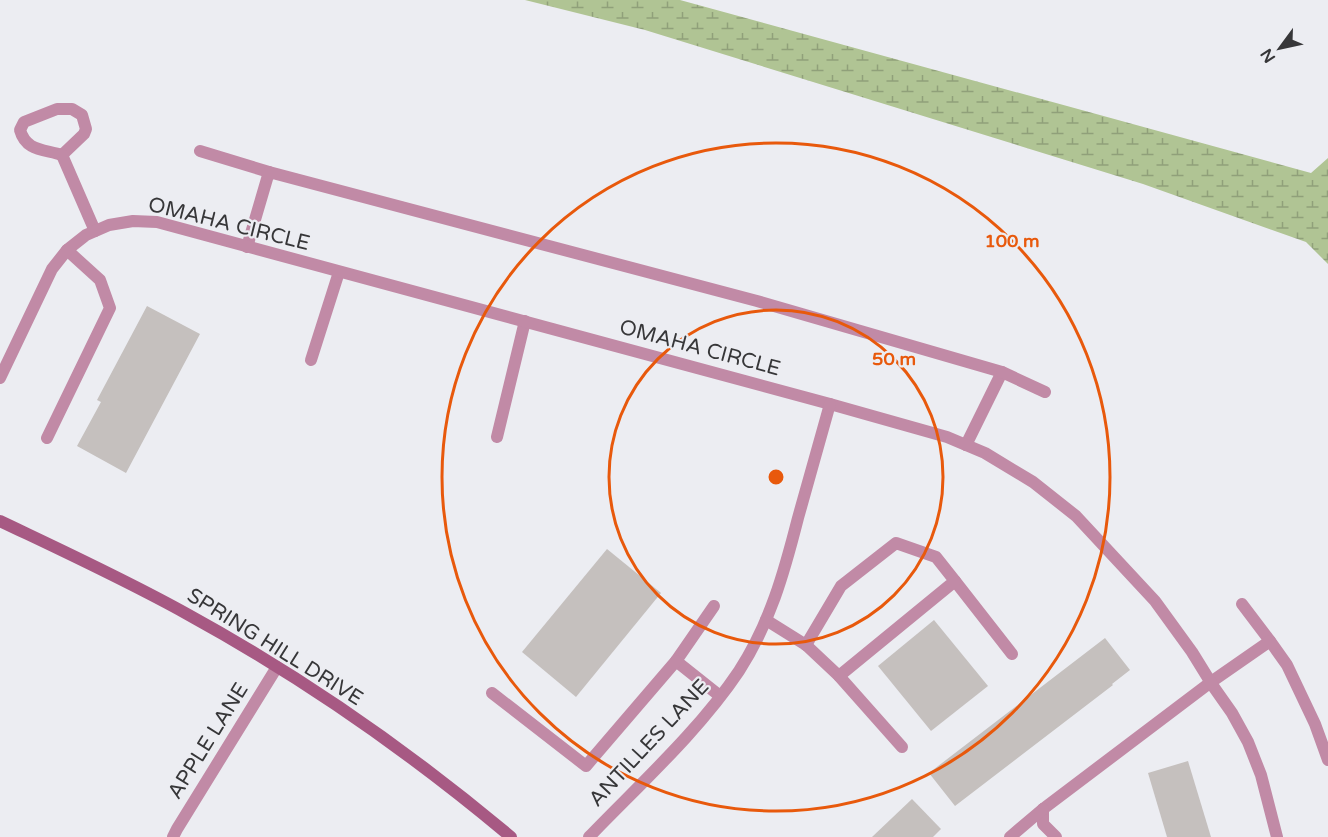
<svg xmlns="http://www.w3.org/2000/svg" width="1328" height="837" viewBox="0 0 1328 837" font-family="'Varela Round',sans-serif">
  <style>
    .wetland { fill: url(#wetland-marsh) }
    .building { fill: #c5c0be }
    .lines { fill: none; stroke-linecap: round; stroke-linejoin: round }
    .lane { stroke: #c18aa6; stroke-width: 12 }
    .street { stroke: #c18aa6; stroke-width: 12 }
    .secondary { stroke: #a75983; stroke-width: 12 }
    .ring { fill: none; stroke: #e8590c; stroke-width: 3 }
    .labels { text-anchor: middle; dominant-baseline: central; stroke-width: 4.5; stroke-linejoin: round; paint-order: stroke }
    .street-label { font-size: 21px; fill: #373739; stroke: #ecedf2 }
    .centre { fill: #e8590c; stroke: #ecedf2; stroke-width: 3 }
    .ring-label { font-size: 18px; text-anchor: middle; font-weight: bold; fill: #e8590c; stroke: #ecedf2; stroke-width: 4.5; stroke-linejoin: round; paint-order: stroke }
  </style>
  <defs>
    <pattern id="wetland-marsh" width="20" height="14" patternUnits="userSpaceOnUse" patternTransform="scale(1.5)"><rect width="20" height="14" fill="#b0c494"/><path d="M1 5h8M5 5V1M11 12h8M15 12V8" fill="none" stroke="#90a07a"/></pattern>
  </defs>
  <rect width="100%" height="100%" fill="#ecedf2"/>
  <path class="wetland" d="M 525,0 L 680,0 L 1311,173 L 1328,158 L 1328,264 L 1306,242 L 1143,184 L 645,30 Z"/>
  <g class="building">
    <path d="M 147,306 L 200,334 L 126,473 L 77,446 L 101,402 L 97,400 Z"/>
    <path d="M 607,549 L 661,593 L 576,697 L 522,652 Z"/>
    <path d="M 934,620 L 988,686 L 931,731 L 878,666 Z"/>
    <path d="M 1105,638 L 1130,670 L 1112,684 L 1113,685 L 955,806 L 929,773 Z"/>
    <path d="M 1188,761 L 1211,837 L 1167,837 L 1148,773 Z"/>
    <path d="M 912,799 L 941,829 L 933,837 L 872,837 Z"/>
  </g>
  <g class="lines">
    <g class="lane">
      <path d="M 57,109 L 72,109 L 82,115 L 86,129 L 84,134 L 62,155 C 43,149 26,151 20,130 L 24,122 Z"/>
      <path d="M 200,151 L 269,172"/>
      <path d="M 62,155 L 95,231"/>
      <path d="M 247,247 L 269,172 L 757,301 L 1002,372 L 966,445"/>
      <path d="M 311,360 L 339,272"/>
      <path d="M 1002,372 L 1045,392"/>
      <path d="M 497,437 L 525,321"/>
      <path d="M 47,438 L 110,308 L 100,280 L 67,250"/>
      <path d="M 955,581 L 1012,654"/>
      <path d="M 1242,604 L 1270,641"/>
      <path d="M 714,606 L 676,661 L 720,696"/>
      <path d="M 766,620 L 806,645 L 839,676 L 902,747"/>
      <path d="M 806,645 L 841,586 L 896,543 L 936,557 L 955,581 L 839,676"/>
      <path d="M 492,693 L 586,766 L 676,661"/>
      <path d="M 1043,809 L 1211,682 L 1270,641 L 1287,665 L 1315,724 L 1328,760"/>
    </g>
    <g class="street">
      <path d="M 0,378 L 52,269 L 67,250 L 86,235 L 109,225 L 133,221 L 157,222 L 830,404 L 947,437 L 985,453 L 1033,482 L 1076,516 L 1155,601 L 1192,652 L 1213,686 L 1232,713 L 1248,742 L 1261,775 L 1277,837"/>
      <path d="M 1043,809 L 1043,824 L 1056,837"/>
      <path d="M 173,837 L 177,829 L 277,667"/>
      <path d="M 589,837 C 639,785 699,731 739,671 C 770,623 784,573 798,518 C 809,480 819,442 830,404"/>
      <path d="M 1010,837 L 1043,809"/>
    </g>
    <path class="secondary" d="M 0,521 C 63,551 126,580 187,614 C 302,677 411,753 511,837"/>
  </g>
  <g class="ring">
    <circle cx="776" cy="477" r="167"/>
    <circle cx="776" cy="477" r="334"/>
  </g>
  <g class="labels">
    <g class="street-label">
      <text transform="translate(229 224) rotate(14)">OMAHA CIRCLE</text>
      <text transform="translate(700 348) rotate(15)">OMAHA CIRCLE</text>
      <text transform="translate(275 647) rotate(32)">SPRING HILL DRIVE</text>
      <text transform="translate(208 741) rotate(-58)">APPLE LANE</text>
      <text transform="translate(649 743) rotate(-47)">ANTILLES LANE</text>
    </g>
  </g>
  <circle cx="776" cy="477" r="9" class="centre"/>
  <g class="ring-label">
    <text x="1012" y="247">100 m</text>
    <text x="894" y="365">50 m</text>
  </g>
  <g transform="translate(1280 48) rotate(237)" stroke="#ecedf2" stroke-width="4.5" paint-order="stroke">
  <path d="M0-4.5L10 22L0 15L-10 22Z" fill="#373739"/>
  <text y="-9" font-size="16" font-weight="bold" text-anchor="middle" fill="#373739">N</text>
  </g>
</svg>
